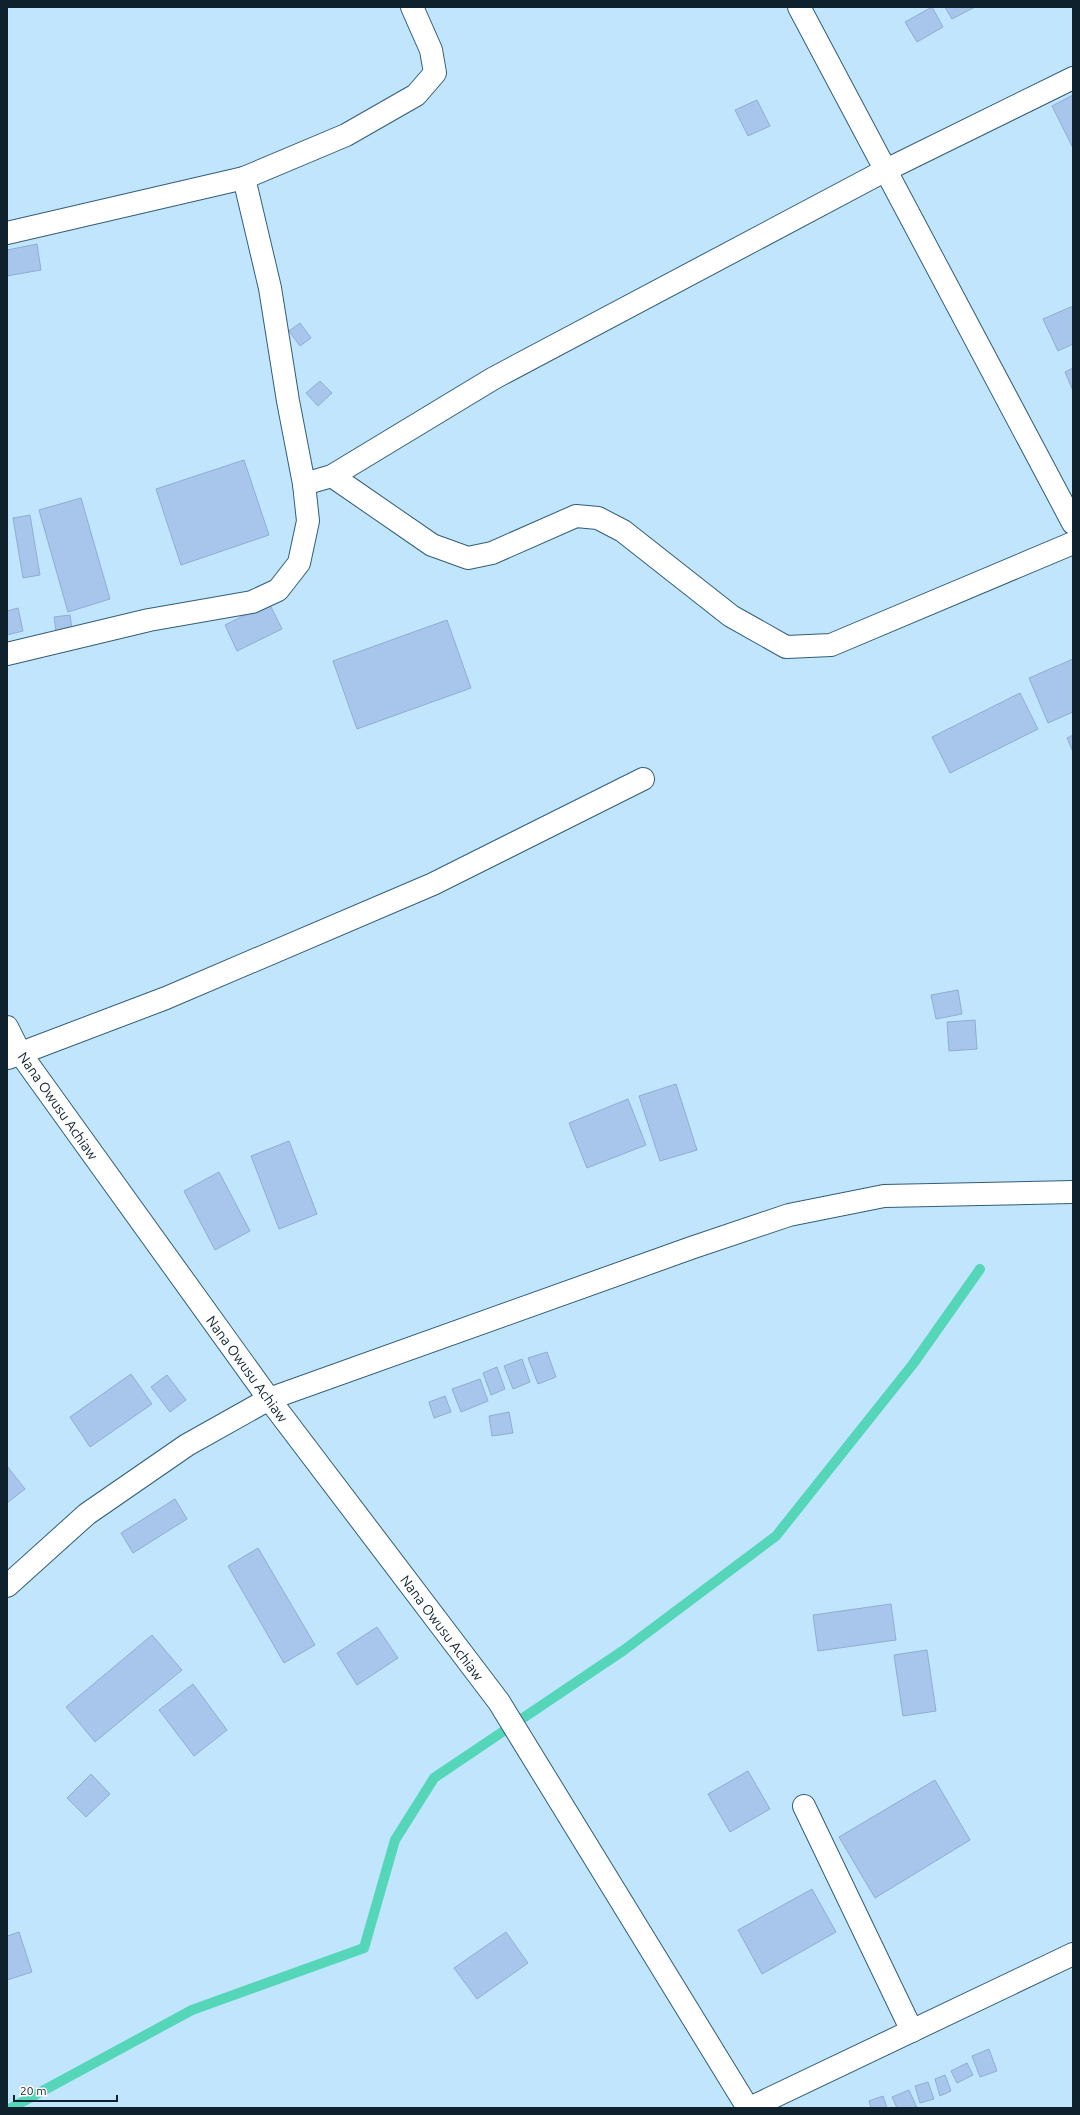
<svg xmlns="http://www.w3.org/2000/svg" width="1080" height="2115" viewBox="0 0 1080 2115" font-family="Ubuntu,sans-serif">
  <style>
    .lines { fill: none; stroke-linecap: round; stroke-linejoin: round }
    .stream { stroke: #55d6b8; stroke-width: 10 }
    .building { fill: #a8c5ec; stroke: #90add2 }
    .minor-casing { stroke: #325e77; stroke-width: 24 }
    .minor { stroke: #fff; stroke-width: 22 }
    .labels { text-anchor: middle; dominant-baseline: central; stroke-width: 3; stroke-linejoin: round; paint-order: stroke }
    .street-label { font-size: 14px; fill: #0f212c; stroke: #fff }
  </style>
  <rect width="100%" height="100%" fill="#c0e5fc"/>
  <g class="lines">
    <path class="stream" d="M 11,2108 L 192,2010 L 364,1948 L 395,1840 L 434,1778 L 624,1650 L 776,1536 L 913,1364 L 980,1269"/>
  </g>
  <g class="building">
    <path d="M 932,7 L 943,27 L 917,42 L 905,22 Z"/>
    <path d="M 945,7 L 975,7 L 952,19 Z"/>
    <path d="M 1073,95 L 1073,148 L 1052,106 Z"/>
    <path d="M 757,100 L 770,126 L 748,136 L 735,110 Z"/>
    <path d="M 37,244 L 41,270 L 7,276 L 7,250 Z"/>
    <path d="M 1073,306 L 1073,344 L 1058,351 L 1043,319 Z"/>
    <path d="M 300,323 L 311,338 L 300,346 L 289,331 Z"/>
    <path d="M 1073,368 L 1073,391 L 1065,372 Z"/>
    <path d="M 320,381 L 332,393 L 318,406 L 306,393 Z"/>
    <path d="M 244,460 L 269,535 L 181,565 L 156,489 Z"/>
    <path d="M 81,498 L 110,599 L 68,612 L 39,510 Z"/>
    <path d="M 30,515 L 40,575 L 23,578 L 13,518 Z"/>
    <path d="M 269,603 L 282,629 L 237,651 L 225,625 Z"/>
    <path d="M 18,608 L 23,631 L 7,635 L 7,611 Z"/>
    <path d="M 70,615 L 72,629 L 56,632 L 54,617 Z"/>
    <path d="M 447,620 L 471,688 L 357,729 L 333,661 Z"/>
    <path d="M 1073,659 L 1073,712 L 1048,723 L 1029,678 Z"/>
    <path d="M 1020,693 L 1038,729 L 950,773 L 932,737 Z"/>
    <path d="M 1073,735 L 1073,752 L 1067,738 Z"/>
    <path d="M 958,990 L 962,1014 L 936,1019 L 931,995 Z"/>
    <path d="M 975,1020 L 977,1049 L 949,1051 L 947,1022 Z"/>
    <path d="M 676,1084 L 697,1150 L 660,1161 L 639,1096 Z"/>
    <path d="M 628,1099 L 646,1145 L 587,1168 L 569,1123 Z"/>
    <path d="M 289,1141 L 317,1214 L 279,1229 L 251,1156 Z"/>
    <path d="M 219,1172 L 250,1231 L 215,1250 L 184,1191 Z"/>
    <path d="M 547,1352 L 556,1377 L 538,1384 L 528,1358 Z"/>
    <path d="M 522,1359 L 530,1382 L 513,1389 L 504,1366 Z"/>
    <path d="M 497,1367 L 505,1389 L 491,1395 L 483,1373 Z"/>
    <path d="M 131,1374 L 152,1404 L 90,1447 L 70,1417 Z"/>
    <path d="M 167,1375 L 186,1400 L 170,1412 L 151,1387 Z"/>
    <path d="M 480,1379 L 488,1401 L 461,1412 L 452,1389 Z"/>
    <path d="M 445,1396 L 451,1412 L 434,1418 L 429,1402 Z"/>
    <path d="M 509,1412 L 513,1433 L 492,1436 L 489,1416 Z"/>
    <path d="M 7,1466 L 25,1489 L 7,1503 Z"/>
    <path d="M 175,1499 L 187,1519 L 133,1553 L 121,1533 Z"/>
    <path d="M 258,1548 L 315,1645 L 284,1663 L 228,1566 Z"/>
    <path d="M 891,1604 L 896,1640 L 818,1651 L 813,1615 Z"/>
    <path d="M 377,1627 L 398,1658 L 357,1685 L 337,1653 Z"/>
    <path d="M 152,1635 L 182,1670 L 95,1742 L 66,1707 Z"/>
    <path d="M 927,1650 L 936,1711 L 903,1716 L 894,1655 Z"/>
    <path d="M 193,1684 L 227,1730 L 194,1756 L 159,1710 Z"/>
    <path d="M 748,1771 L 770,1809 L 730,1832 L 708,1794 Z"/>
    <path d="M 91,1774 L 110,1794 L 86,1817 L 67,1798 Z"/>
    <path d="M 935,1780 L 970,1840 L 875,1898 L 839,1837 Z"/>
    <path d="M 812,1889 L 836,1932 L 762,1974 L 738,1930 Z"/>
    <path d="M 19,1932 L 32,1972 L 7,1980 L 7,1936 Z"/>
    <path d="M 506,1932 L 528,1963 L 477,1999 L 454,1968 Z"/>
    <path d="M 989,2049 L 997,2071 L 980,2077 L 972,2056 Z"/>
    <path d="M 967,2063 L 973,2075 L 957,2083 L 951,2071 Z"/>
    <path d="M 945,2075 L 951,2091 L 940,2096 L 935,2079 Z"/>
    <path d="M 928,2082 L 934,2099 L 920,2103 L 915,2086 Z"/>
    <path d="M 909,2090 L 917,2108 L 897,2108 L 892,2097 Z"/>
    <path d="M 883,2096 L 887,2108 L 871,2108 L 869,2101 Z"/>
  </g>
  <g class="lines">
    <defs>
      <g id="minor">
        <path d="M 799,7 L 1073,523"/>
        <path d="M 7,233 L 244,178 L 346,135 L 416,95 L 435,73 L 431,50 L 412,7"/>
        <path d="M 332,476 L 432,545 L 468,558 L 492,553 L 576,516 L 598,518 L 623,531 L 731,616 L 786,647 L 831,645 L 1073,543"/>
        <path d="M 304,484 L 332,476 L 494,378 L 886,170 L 1073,78"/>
        <path d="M 7,654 L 149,620 L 252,602 L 278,590 L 299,563 L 308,521 L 304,484 L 288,401 L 270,288 L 244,178"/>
        <path d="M 7,1027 L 20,1053 L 269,1399 L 499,1702 L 748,2108"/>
        <path d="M 8,1058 L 166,998 L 433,884 L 643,779"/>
        <path d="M 7,1586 L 87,1514 L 187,1445 L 269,1399 L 691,1248 L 789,1215 L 884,1196 L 1073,1192"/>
        <path d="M 804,1806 L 912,2031"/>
        <path d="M 750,2108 L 1073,1954"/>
      </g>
    </defs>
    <use href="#minor" class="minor-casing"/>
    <use href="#minor" class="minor"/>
  </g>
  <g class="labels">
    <g class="street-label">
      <text transform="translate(58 1106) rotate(55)">Nana Owusu Achiaw</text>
      <text transform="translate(247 1369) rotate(54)">Nana Owusu Achiaw</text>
      <text transform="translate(442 1628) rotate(53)">Nana Owusu Achiaw</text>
    </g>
  </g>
  <rect width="1080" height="2115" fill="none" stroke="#0f212c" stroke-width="16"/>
  <path d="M14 2095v6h103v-6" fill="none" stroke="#0f212c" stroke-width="2"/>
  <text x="20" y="2095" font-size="12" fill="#0f212c" stroke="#ffffff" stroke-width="3" paint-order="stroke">20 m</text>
</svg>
